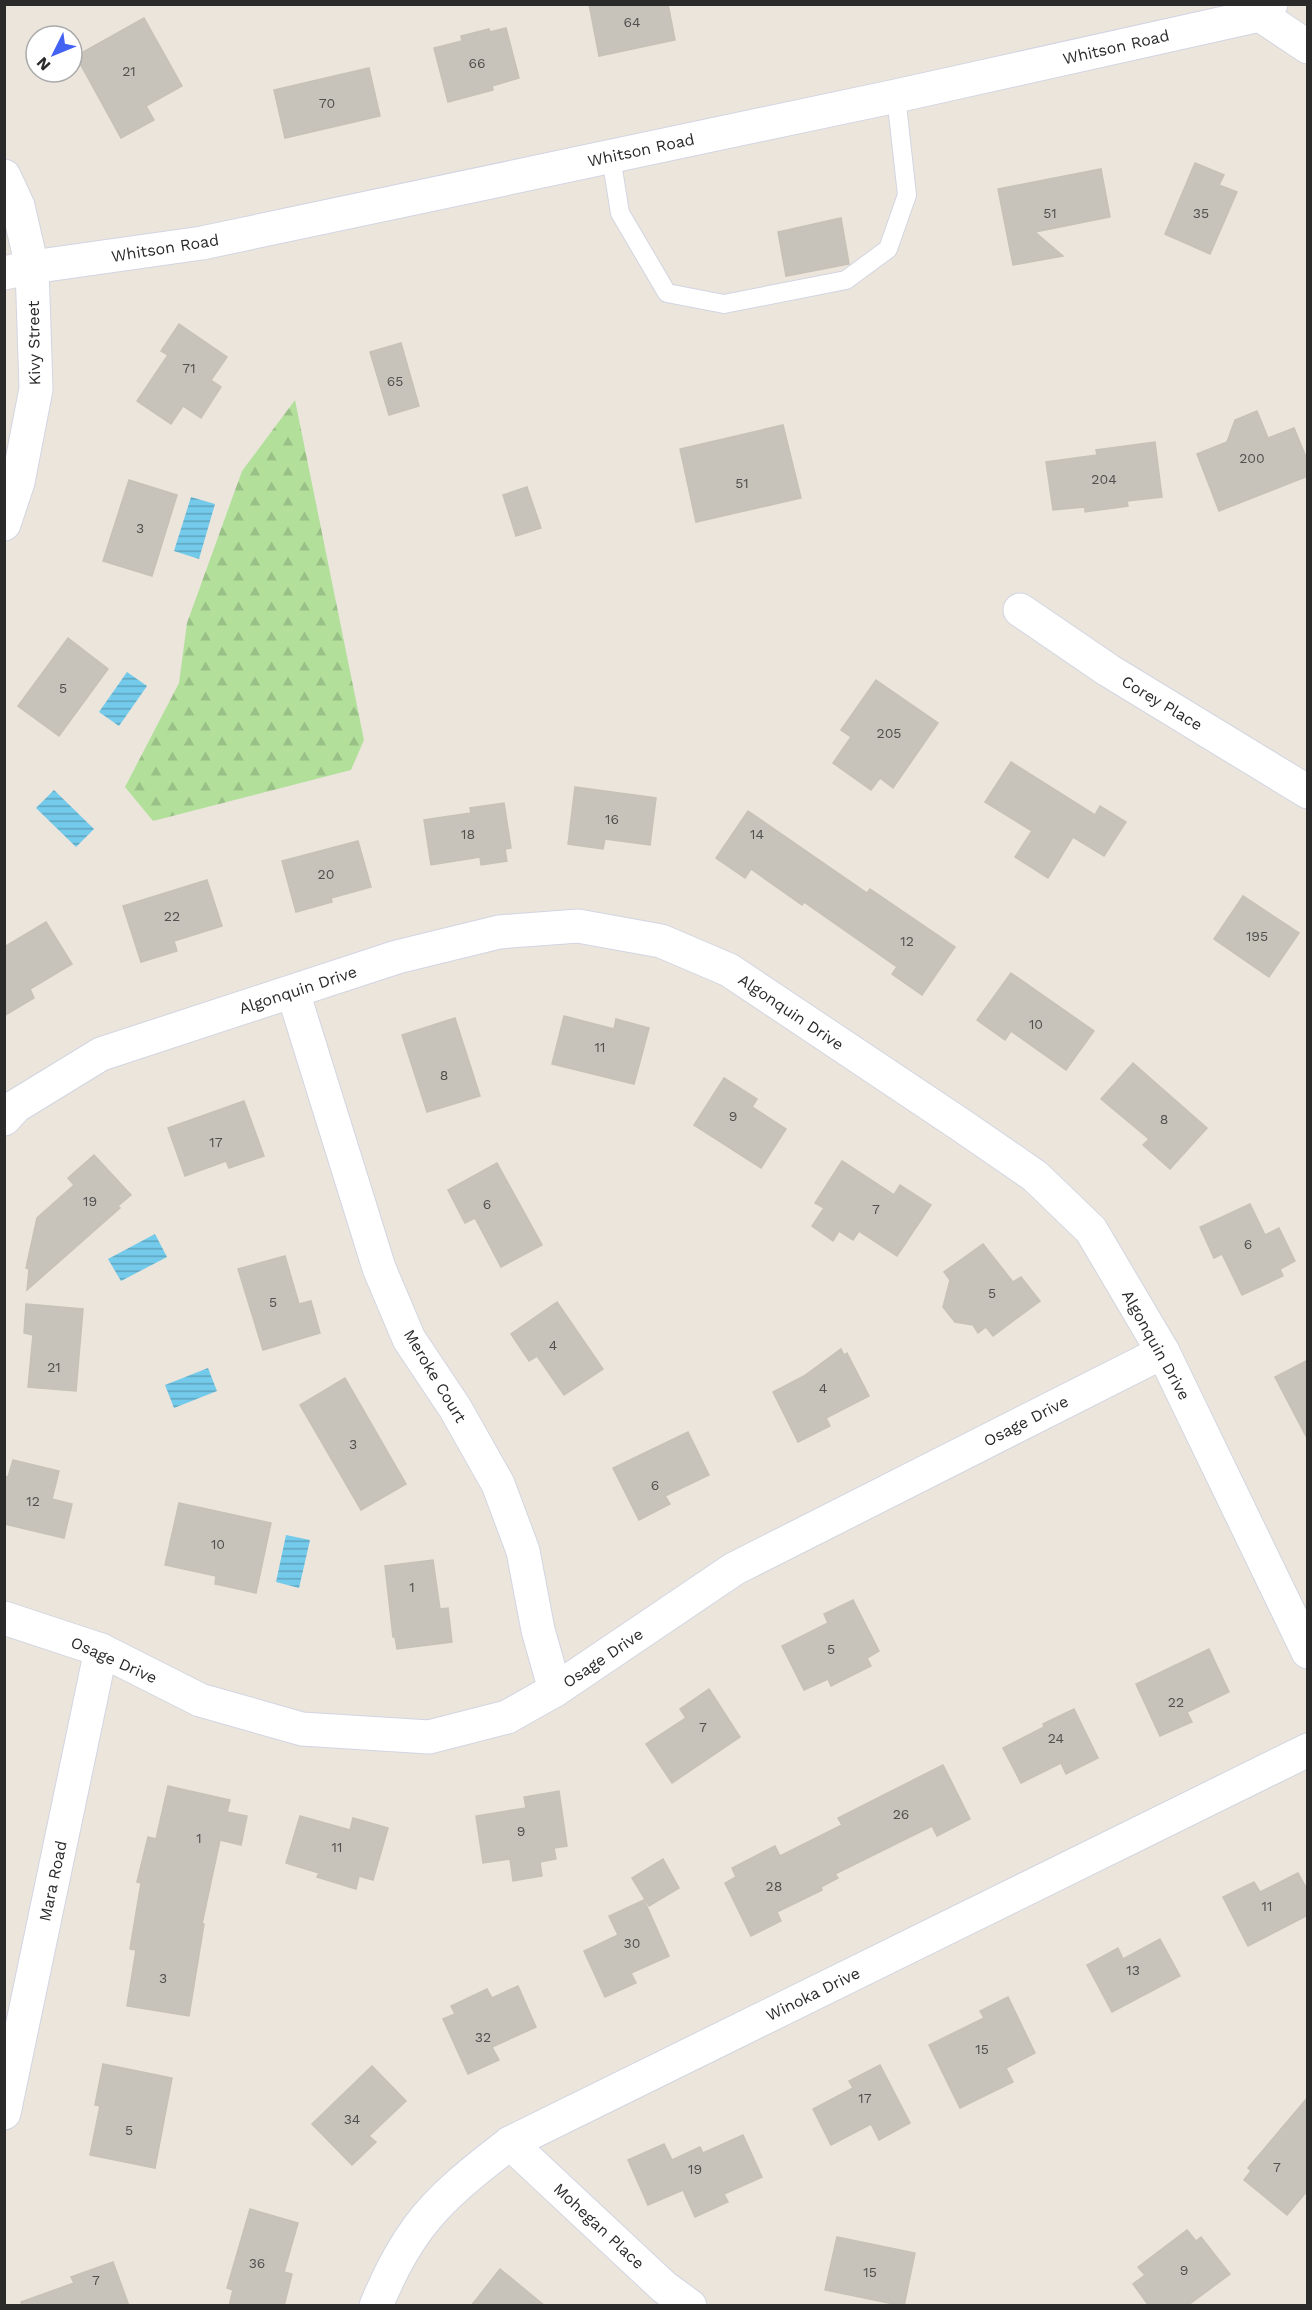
<svg xmlns="http://www.w3.org/2000/svg" width="1312" height="2310" viewBox="0 0 1312 2310" font-family="'Work Sans',sans-serif">
  <style>
    .forest { fill: url(#forest-firs) }
    .water { fill: url(#water-rules) }
    .building { fill: #c7c3bb; stroke: #c7c1b6; stroke-width: 1.5 }
    .lines { fill: none; stroke-linecap: round; stroke-linejoin: round }
    .service-casing { stroke: #d2d5e2; stroke-width: 20 }
    .minor-casing { stroke: #d2d5e2; stroke-width: 35 }
    .tertiary-casing { stroke: #d2d5e2; stroke-width: 35 }
    .service { stroke: #fff; stroke-width: 18 }
    .minor { stroke: #fff; stroke-width: 33 }
    .tertiary { stroke: #fff; stroke-width: 33 }
    .labels { text-anchor: middle; dominant-baseline: central; stroke-width: 4.5; stroke-linejoin: round; paint-order: stroke }
    .number-label { font-size: 14px; fill: #51504e }
    .street-label { font-size: 16px; fill: #2a2a2a; stroke: #fff }
  </style>
  <defs>
    <pattern id="forest-firs" width="22" height="20" patternUnits="userSpaceOnUse" patternTransform="scale(1.5)"><rect width="22" height="20" fill="#b2e09b"/><path d="M5 1l3.5 6h-7zM16 11l3.5 6h-7z" fill="#99c086"/></pattern>
    <pattern id="water-rules" width="6" height="5" patternUnits="userSpaceOnUse" patternTransform="scale(1.5)"><rect width="6" height="5" fill="#73caea"/><path d="M0 2.5h6" fill="none" stroke="#5fa4be"/></pattern>
  </defs>
  <rect width="100%" height="100%" fill="#ebe5dc"/>
  <path class="forest" d="M 295,400 L 364,740 L 351,770 L 153,821 L 125,787 L 179,683 L 187,623 L 242,471 Z"/>
  <g class="water">
    <path d="M 191,497 L 215,504 L 199,559 L 174,551 Z"/>
    <path d="M 127,672 L 147,686 L 119,726 L 99,712 Z"/>
    <path d="M 54,790 L 94,829 L 76,847 L 36,808 Z"/>
    <path d="M 155,1234 L 167,1257 L 121,1281 L 108,1259 Z"/>
    <path d="M 208,1368 L 217,1391 L 174,1408 L 165,1385 Z"/>
    <path d="M 286,1535 L 310,1540 L 299,1588 L 276,1582 Z"/>
  </g>
  <g class="building">
    <path d="M 589,4 L 668,4 L 675,40 L 599,56 Z"/>
    <path d="M 144,18 L 182,86 L 146,106 L 154,120 L 121,138 L 76,56 Z"/>
    <path d="M 506,28 L 519,78 L 492,86 L 493,90 L 448,102 L 434,48 L 462,41 L 461,36 L 489,29 L 490,32 Z"/>
    <path d="M 369,68 L 380,116 L 285,138 L 274,90 Z"/>
    <path d="M 1195,163 L 1224,175 L 1219,185 L 1237,192 L 1210,254 L 1165,234 Z"/>
    <path d="M 1101,169 L 1110,217 L 1035,232 L 1063,256 L 1013,265 L 998,189 Z"/>
    <path d="M 841,218 L 849,264 L 786,276 L 778,232 Z"/>
    <path d="M 179,324 L 227,357 L 211,380 L 221,387 L 201,418 L 183,406 L 171,424 L 137,401 L 168,355 L 161,351 Z"/>
    <path d="M 401,343 L 419,406 L 389,415 L 370,352 Z"/>
    <path d="M 1257,411 L 1268,438 L 1294,428 L 1308,462 L 1308,476 L 1219,511 L 1197,454 L 1227,442 L 1235,420 Z"/>
    <path d="M 783,425 L 801,498 L 696,522 L 680,449 Z"/>
    <path d="M 1155,442 L 1162,497 L 1127,501 L 1128,506 L 1085,512 L 1085,507 L 1053,510 L 1046,462 L 1097,455 L 1096,450 Z"/>
    <path d="M 129,480 L 177,495 L 152,576 L 103,561 Z"/>
    <path d="M 527,487 L 541,528 L 516,536 L 503,495 Z"/>
    <path d="M 68,638 L 108,669 L 59,736 L 18,706 Z"/>
    <path d="M 876,680 L 938,723 L 893,788 L 880,778 L 871,790 L 833,763 L 851,737 L 841,730 Z"/>
    <path d="M 1011,762 L 1095,815 L 1100,806 L 1126,822 L 1104,856 L 1073,837 L 1048,878 L 1015,857 L 1032,831 L 985,802 Z"/>
    <path d="M 575,787 L 656,798 L 650,845 L 605,839 L 603,849 L 568,844 Z"/>
    <path d="M 504,803 L 511,848 L 505,849 L 507,861 L 481,865 L 480,857 L 431,865 L 424,820 L 471,813 L 470,808 Z"/>
    <path d="M 748,811 L 867,893 L 870,889 L 955,947 L 922,995 L 892,974 L 897,967 L 804,902 L 802,905 L 751,869 L 745,878 L 716,858 Z"/>
    <path d="M 358,841 L 371,887 L 331,898 L 332,902 L 296,912 L 282,861 Z"/>
    <path d="M 207,880 L 222,926 L 174,941 L 177,951 L 141,962 L 123,906 Z"/>
    <path d="M 1243,896 L 1299,933 L 1269,977 L 1214,939 Z"/>
    <path d="M 46,922 L 72,964 L 30,989 L 34,998 L 4,1016 L 4,944 L 6,946 Z"/>
    <path d="M 1011,973 L 1094,1031 L 1066,1070 L 1011,1031 L 1005,1040 L 977,1020 Z"/>
    <path d="M 564,1016 L 614,1029 L 616,1019 L 649,1028 L 634,1084 L 552,1064 Z"/>
    <path d="M 455,1018 L 480,1096 L 427,1112 L 402,1035 Z"/>
    <path d="M 1133,1063 L 1207,1128 L 1170,1169 L 1143,1145 L 1149,1139 L 1101,1099 Z"/>
    <path d="M 724,1078 L 757,1099 L 752,1107 L 786,1129 L 761,1168 L 694,1125 Z"/>
    <path d="M 244,1101 L 264,1156 L 229,1168 L 226,1161 L 185,1176 L 168,1128 Z"/>
    <path d="M 94,1155 L 131,1195 L 118,1206 L 120,1208 L 27,1290 L 29,1269 L 26,1268 L 37,1218 L 74,1185 L 68,1178 Z"/>
    <path d="M 842,1161 L 894,1195 L 900,1185 L 931,1205 L 897,1256 L 859,1231 L 853,1240 L 839,1231 L 833,1241 L 812,1226 L 824,1208 L 815,1203 Z"/>
    <path d="M 497,1163 L 542,1245 L 501,1267 L 475,1218 L 465,1223 L 448,1190 Z"/>
    <path d="M 1250,1204 L 1265,1235 L 1279,1228 L 1295,1261 L 1280,1269 L 1283,1276 L 1242,1295 L 1222,1254 L 1214,1258 L 1200,1227 Z"/>
    <path d="M 983,1244 L 1013,1282 L 1021,1277 L 1040,1301 L 993,1336 L 986,1327 L 978,1333 L 973,1325 L 955,1322 L 943,1307 L 950,1280 L 944,1272 Z"/>
    <path d="M 285,1256 L 299,1304 L 311,1301 L 320,1333 L 263,1350 L 238,1269 Z"/>
    <path d="M 557,1302 L 603,1369 L 564,1395 L 537,1356 L 529,1361 L 511,1334 Z"/>
    <path d="M 26,1304 L 83,1309 L 76,1391 L 28,1387 L 33,1335 L 24,1333 Z"/>
    <path d="M 841,1349 L 844,1355 L 847,1353 L 869,1396 L 826,1418 L 830,1426 L 798,1442 L 773,1392 L 804,1376 Z"/>
    <path d="M 1308,1360 L 1308,1440 L 1275,1377 Z"/>
    <path d="M 345,1378 L 406,1484 L 361,1510 L 300,1405 Z"/>
    <path d="M 688,1432 L 709,1475 L 665,1496 L 670,1504 L 639,1520 L 613,1468 Z"/>
    <path d="M 13,1460 L 59,1471 L 52,1499 L 72,1504 L 64,1538 L 4,1524 L 4,1476 L 8,1477 Z"/>
    <path d="M 179,1503 L 271,1523 L 256,1593 L 215,1584 L 216,1576 L 165,1565 Z"/>
    <path d="M 433,1560 L 440,1609 L 448,1608 L 452,1642 L 397,1649 L 395,1637 L 393,1637 L 385,1566 Z"/>
    <path d="M 853,1600 L 879,1651 L 867,1658 L 871,1666 L 831,1686 L 828,1679 L 804,1690 L 782,1646 L 828,1623 L 824,1614 Z"/>
    <path d="M 1209,1649 L 1229,1692 L 1187,1712 L 1192,1722 L 1160,1736 L 1136,1684 Z"/>
    <path d="M 709,1689 L 740,1737 L 672,1783 L 646,1744 L 686,1718 L 680,1709 Z"/>
    <path d="M 1074,1709 L 1098,1758 L 1066,1774 L 1061,1763 L 1021,1783 L 1003,1748 L 1044,1727 L 1043,1724 Z"/>
    <path d="M 943,1765 L 970,1819 L 937,1836 L 932,1826 L 835,1874 L 838,1878 L 821,1887 L 822,1890 L 777,1912 L 781,1921 L 751,1936 L 725,1883 L 736,1877 L 732,1868 L 775,1846 L 780,1856 L 842,1825 L 838,1818 Z"/>
    <path d="M 168,1786 L 230,1800 L 227,1812 L 247,1816 L 241,1845 L 220,1840 L 202,1924 L 204,1924 L 189,2016 L 127,2006 L 136,1950 L 130,1949 L 141,1883 L 137,1882 L 148,1837 L 156,1839 Z"/>
    <path d="M 559,1791 L 567,1846 L 554,1848 L 556,1859 L 540,1862 L 542,1876 L 513,1881 L 510,1859 L 483,1863 L 476,1816 L 526,1808 L 524,1797 Z"/>
    <path d="M 300,1816 L 350,1830 L 353,1818 L 388,1828 L 373,1880 L 359,1876 L 356,1889 L 317,1877 L 319,1873 L 286,1863 Z"/>
    <path d="M 663,1859 L 679,1888 L 649,1906 L 632,1878 Z"/>
    <path d="M 1298,1873 L 1308,1891 L 1308,1915 L 1248,1946 L 1223,1897 L 1254,1882 L 1260,1892 Z"/>
    <path d="M 644,1900 L 669,1956 L 631,1973 L 636,1983 L 605,1997 L 584,1951 L 618,1935 L 609,1916 Z"/>
    <path d="M 1160,1939 L 1180,1976 L 1112,2012 L 1087,1965 L 1118,1948 L 1123,1959 Z"/>
    <path d="M 518,1986 L 536,2027 L 492,2047 L 499,2060 L 468,2074 L 443,2019 L 455,2014 L 451,2006 L 487,1989 L 492,1998 Z"/>
    <path d="M 1008,1997 L 1035,2053 L 1006,2068 L 1013,2082 L 960,2108 L 929,2045 L 984,2018 L 980,2011 Z"/>
    <path d="M 103,2064 L 172,2078 L 155,2168 L 90,2155 L 100,2106 L 95,2105 Z"/>
    <path d="M 880,2065 L 910,2123 L 879,2140 L 871,2124 L 831,2145 L 813,2109 L 853,2088 L 849,2081 Z"/>
    <path d="M 372,2066 L 406,2101 L 369,2136 L 376,2142 L 352,2165 L 312,2124 Z"/>
    <path d="M 1308,2097 L 1308,2190 L 1287,2215 L 1244,2180 L 1251,2171 L 1248,2168 Z"/>
    <path d="M 743,2135 L 762,2177 L 724,2194 L 728,2202 L 695,2217 L 683,2190 L 648,2205 L 628,2160 L 664,2144 L 672,2160 L 700,2147 L 703,2153 Z"/>
    <path d="M 250,2209 L 298,2223 L 284,2272 L 292,2274 L 284,2306 L 229,2306 L 233,2290 L 227,2288 Z"/>
    <path d="M 1187,2230 L 1196,2241 L 1201,2237 L 1230,2274 L 1187,2306 L 1149,2306 L 1133,2284 L 1145,2275 L 1138,2267 Z"/>
    <path d="M 837,2237 L 915,2253 L 904,2306 L 825,2290 Z"/>
    <path d="M 113,2262 L 129,2306 L 22,2306 L 21,2302 L 74,2283 L 71,2277 Z"/>
    <path d="M 500,2269 L 545,2306 L 471,2306 Z"/>
  </g>
  <g class="lines">
    <defs>
      <path id="service" d="M 611,157 L 620,213 L 667,293 L 724,304 L 846,280 L 888,249 L 907,195 L 896,96"/>
      <g id="minor">
        <path d="M 4,176 L 18,206 L 32,267 L 36,389 L 18,482 L 4,524"/>
        <path d="M 4,273 L 32,267 L 202,243 L 896,96 L 1260,15 L 1271,4"/>
        <path d="M 1020,610 L 1108,670 L 1308,792"/>
        <path d="M 293,992 L 379,1268 L 409,1339 L 455,1408 L 498,1484 L 523,1551 L 538,1630 L 555,1690"/>
        <path d="M 4,1119 L 16,1106 L 101,1054 L 397,957 L 499,932 L 578,926 L 661,941 L 729,970 L 961,1125 L 1035,1176 L 1091,1230 L 1163,1352 L 1308,1652"/>
        <path d="M 4,1618 L 101,1650 L 200,1700 L 302,1729 L 429,1737 L 507,1717 L 555,1690 L 734,1569 L 1163,1352"/>
        <path d="M 4,2113 L 101,1650"/>
        <path d="M 510,2143 L 664,2287 L 690,2306"/>
        <path d="M 376,2306 C 387,2279 401,2251 418,2228 C 442,2195 479,2167 510,2143 L 1308,1750"/>
      </g>
      <path id="tertiary" d="M 1248,4 L 1260,15 L 1308,47"/>
    </defs>
    <use href="#service" class="service-casing"/>
    <use href="#minor" class="minor-casing"/>
    <use href="#tertiary" class="tertiary-casing"/>
    <use href="#service" class="service"/>
    <use href="#minor" class="minor"/>
    <use href="#tertiary" class="tertiary"/>
  </g>
  <g class="labels">
    <g class="number-label">
      <text x="632" y="22">64</text>
      <text x="477" y="63">66</text>
      <text x="129" y="71">21</text>
      <text x="327" y="103">70</text>
      <text x="1050" y="213">51</text>
      <text x="1201" y="213">35</text>
      <text x="189" y="368">71</text>
      <text x="395" y="381">65</text>
      <text x="1252" y="458">200</text>
      <text x="1104" y="479">204</text>
      <text x="742" y="483">51</text>
      <text x="140" y="528">3</text>
      <text x="63" y="688">5</text>
      <text x="889" y="733">205</text>
      <text x="612" y="819">16</text>
      <text x="468" y="834">18</text>
      <text x="757" y="834">14</text>
      <text x="326" y="874">20</text>
      <text x="172" y="916">22</text>
      <text x="1257" y="936">195</text>
      <text x="907" y="941">12</text>
      <text x="1036" y="1024">10</text>
      <text x="600" y="1047">11</text>
      <text x="444" y="1075">8</text>
      <text x="733" y="1116">9</text>
      <text x="1164" y="1119">8</text>
      <text x="216" y="1142">17</text>
      <text x="90" y="1201">19</text>
      <text x="487" y="1204">6</text>
      <text x="876" y="1209">7</text>
      <text x="1248" y="1244">6</text>
      <text x="992" y="1293">5</text>
      <text x="273" y="1302">5</text>
      <text x="553" y="1345">4</text>
      <text x="54" y="1367">21</text>
      <text x="823" y="1388">4</text>
      <text x="353" y="1444">3</text>
      <text x="655" y="1485">6</text>
      <text x="33" y="1501">12</text>
      <text x="218" y="1544">10</text>
      <text x="412" y="1587">1</text>
      <text x="831" y="1649">5</text>
      <text x="1176" y="1702">22</text>
      <text x="703" y="1727">7</text>
      <text x="1056" y="1738">24</text>
      <text x="901" y="1814">26</text>
      <text x="521" y="1831">9</text>
      <text x="199" y="1838">1</text>
      <text x="337" y="1847">11</text>
      <text x="774" y="1886">28</text>
      <text x="1267" y="1906">11</text>
      <text x="632" y="1943">30</text>
      <text x="1133" y="1970">13</text>
      <text x="163" y="1978">3</text>
      <text x="483" y="2037">32</text>
      <text x="982" y="2049">15</text>
      <text x="865" y="2098">17</text>
      <text x="352" y="2119">34</text>
      <text x="129" y="2130">5</text>
      <text x="1277" y="2167">7</text>
      <text x="695" y="2169">19</text>
      <text x="257" y="2263">36</text>
      <text x="1184" y="2270">9</text>
      <text x="870" y="2272">15</text>
      <text x="96" y="2280">7</text>
    </g>
    <g class="street-label">
      <text transform="translate(1116 47) rotate(-13)">Whitson Road</text>
      <text transform="translate(641 150) rotate(-12)">Whitson Road</text>
      <text transform="translate(165 248) rotate(-9)">Whitson Road</text>
      <text transform="translate(34 343) rotate(-91)">Kivy Street</text>
      <text transform="translate(1162 703) rotate(31)">Corey Place</text>
      <text transform="translate(298 990) rotate(-18)">Algonquin Drive</text>
      <text transform="translate(791 1012) rotate(34)">Algonquin Drive</text>
      <text transform="translate(1156 1345) rotate(61)">Algonquin Drive</text>
      <text transform="translate(435 1376) rotate(59)">Meroke Court</text>
      <text transform="translate(1026 1421) rotate(-27)">Osage Drive</text>
      <text transform="translate(603 1658) rotate(-34)">Osage Drive</text>
      <text transform="translate(114 1660) rotate(24)">Osage Drive</text>
      <text transform="translate(53 1881) rotate(-78)">Mara Road</text>
      <text transform="translate(813 1994) rotate(-26)">Winoka Drive</text>
      <text transform="translate(599 2226) rotate(43)">Mohegan Place</text>
    </g>
  </g>
  <rect width="1312" height="2310" fill="none" stroke="#2a2a2a" stroke-width="12"/>
  <g transform="translate(54 54) rotate(227)"><circle r="28" fill="#ffffff" stroke="#aaaaaa" stroke-width="1.5"/>
  <path d="M0-4.5L10 22L0 15L-10 22Z" fill="#4262f3"/>
  <text y="-9" font-size="16" font-weight="bold" text-anchor="middle" fill="#2a2a2a">N</text>
  </g>
</svg>
